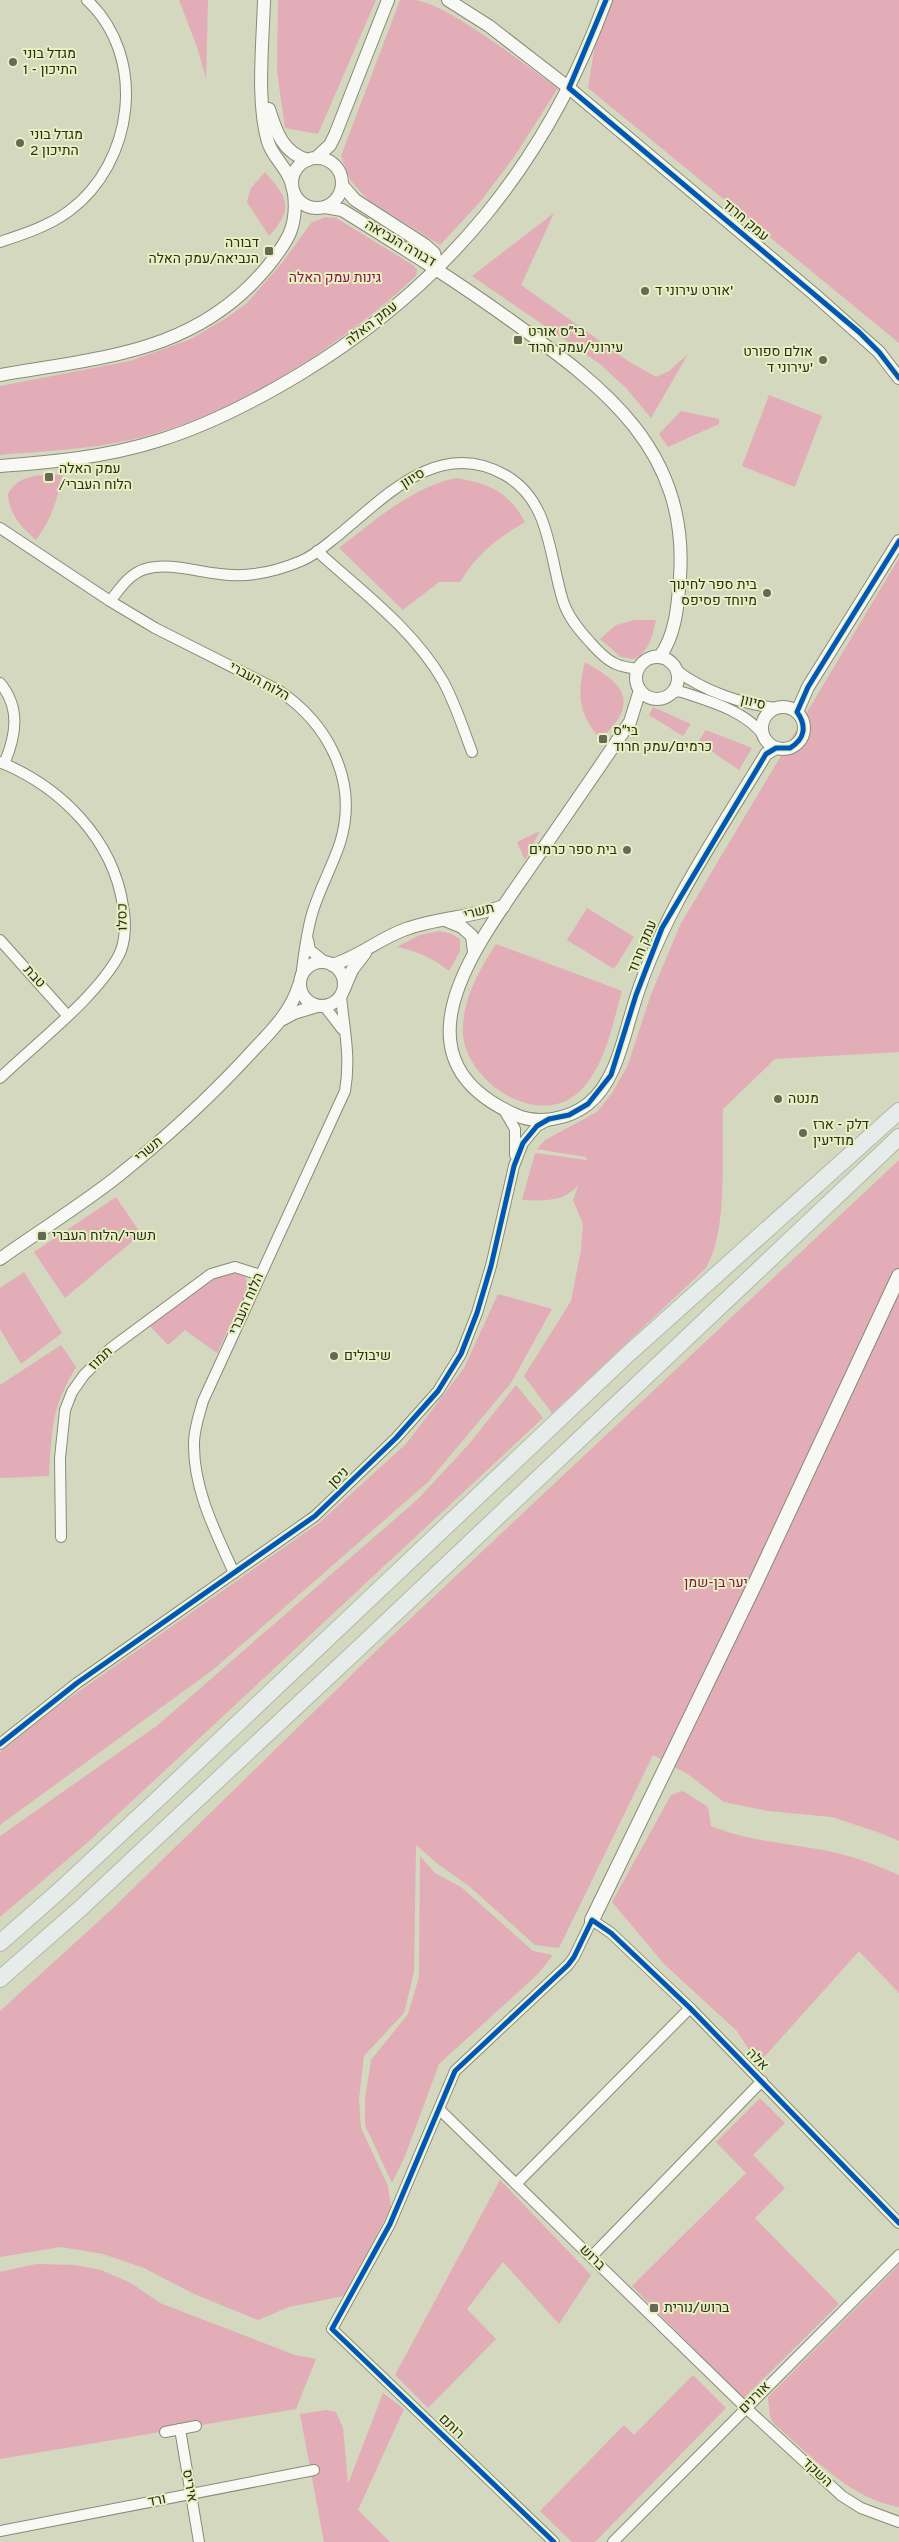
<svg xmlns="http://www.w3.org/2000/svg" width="899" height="2542" viewBox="0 0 899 2542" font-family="Overpass,Heebo,sans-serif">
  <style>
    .green { fill: #e2adb6 }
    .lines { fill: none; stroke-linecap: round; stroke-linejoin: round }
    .minor-casing { stroke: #888b78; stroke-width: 12 }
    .tertiary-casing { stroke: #888b78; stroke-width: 14 }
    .secondary-casing { stroke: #888b78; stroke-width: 16 }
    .trunk-casing { stroke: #b5b8aa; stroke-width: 18 }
    .minor { stroke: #f8f9f5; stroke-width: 10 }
    .tertiary { stroke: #f8f9f5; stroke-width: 12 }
    .secondary { stroke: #f8f9f5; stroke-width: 14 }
    .trunk { stroke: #e6ecea; stroke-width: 16 }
    .cycleway-casing { stroke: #e6f0c0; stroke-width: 8 }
    .cycleway { stroke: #0057b8; stroke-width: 5 }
    .poi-dot { fill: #656a54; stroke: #e6f0c0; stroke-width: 2 }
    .labels { text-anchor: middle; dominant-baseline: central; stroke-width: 4; stroke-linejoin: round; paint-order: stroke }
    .poi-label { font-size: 14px; fill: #2a2e1b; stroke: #e6f0c0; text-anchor: start }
    .street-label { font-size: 14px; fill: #2a2e1b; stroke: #e6f0c0 }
    .park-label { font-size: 14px; fill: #89134f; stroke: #e6f0c0 }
  </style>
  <rect width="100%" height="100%" fill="#d3d8be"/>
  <g class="green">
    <path d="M 179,0 L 208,0 L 206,78 L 197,47 Z"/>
    <path d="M 278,0 L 376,0 L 318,134 L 285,128 L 277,71 Z"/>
    <path d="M 400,0 C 405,0 411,0 416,0 C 451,6 526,66 558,88 L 514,157 L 480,202 L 440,245 L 368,200 L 351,181 L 341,156 Z"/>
    <path d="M 602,0 L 899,0 L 899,343 L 588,88 Z"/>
    <path d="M 265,172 C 287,197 295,208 269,236 L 247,202 L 251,188 Z"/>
    <path d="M 554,213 L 521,285 L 628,361 L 656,377 L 669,371 L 688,354 L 651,418 L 627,389 L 600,364 L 472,276 Z"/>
    <path d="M 325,217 L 336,218 L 413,265 L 417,270 L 416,276 C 340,347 228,420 125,441 C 84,450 41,451 0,455 L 0,386 L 130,361 L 191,339 L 228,317 L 247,303 L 282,263 L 311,223 Z"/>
    <path d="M 769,395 L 822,416 L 795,487 L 742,466 Z"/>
    <path d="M 681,411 L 719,419 L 719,424 L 668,447 L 659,434 Z"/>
    <path d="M 50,474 L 62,475 C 57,502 52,517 36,540 C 22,528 9,514 8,494 C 17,477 32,476 50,474 Z"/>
    <path d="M 456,478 C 489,483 509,492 525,522 C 498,538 477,554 460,582 L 439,582 L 403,610 L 339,548 C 376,520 410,488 456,478 Z"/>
    <path d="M 899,558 L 899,1052 L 775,1059 L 723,1109 C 721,1154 729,1232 705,1269 L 552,1413 L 524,1376 L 571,1301 L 581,1250 L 583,1224 L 573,1200 L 579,1184 C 565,1202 543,1201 522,1200 L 535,1153 L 587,1160 L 586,1157 L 537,1149 L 545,1140 L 597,1112 L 612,1093 L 628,1065 L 650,997 L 680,925 Z"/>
    <path d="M 634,620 L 656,620 C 652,637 650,650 634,659 L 621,657 L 600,639 L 616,625 Z"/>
    <path d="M 585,662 C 602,673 631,686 622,711 C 619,721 607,732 601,740 C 578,713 577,695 585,662 Z"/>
    <path d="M 653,707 L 691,724 L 683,736 L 649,715 Z"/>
    <path d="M 706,730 L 752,748 L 739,770 L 698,742 Z"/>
    <path d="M 540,831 L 525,860 L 517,842 Z"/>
    <path d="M 587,908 L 634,937 L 614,969 L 567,940 Z"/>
    <path d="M 439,931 L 452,934 L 460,939 L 460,951 L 449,971 C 433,958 417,951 397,947 L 420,935 Z"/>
    <path d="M 496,944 L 622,991 C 612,1025 606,1065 580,1091 C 540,1130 468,1084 463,1035 C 461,1002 479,970 496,944 Z"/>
    <path d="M 899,1160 L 899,1841 L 883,1834 L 832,1817 L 768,1811 L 724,1802 L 689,1775 L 653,1755 L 559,1948 L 535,1945 L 469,1886 L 438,1864 L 416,1845 L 414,1972 L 404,2013 L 364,2056 L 359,2099 L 361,2128 L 388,2186 L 391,2208 L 344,2296 L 289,2307 L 258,2320 L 192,2293 L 144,2268 L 103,2254 L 61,2247 L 0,2257 L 0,2011 L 111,1910 L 376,1651 Z"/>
    <path d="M 116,1197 L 141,1234 L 65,1298 L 34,1252 Z"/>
    <path d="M 24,1272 L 62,1333 L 21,1364 L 0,1329 L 0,1288 Z"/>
    <path d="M 234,1273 L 244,1275 L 249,1286 L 217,1353 L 185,1330 L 168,1345 L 150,1326 L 210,1280 Z"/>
    <path d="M 498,1294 L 552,1309 L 511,1383 L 428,1482 L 214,1669 L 0,1825 L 0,1752 L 58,1706 L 319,1523 L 406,1444 L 464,1368 Z"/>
    <path d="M 61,1345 L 76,1367 C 51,1409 52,1429 49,1476 L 0,1478 L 0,1385 Z"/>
    <path d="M 516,1385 L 543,1418 L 88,1842 L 0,1917 L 0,1836 L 158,1725 L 418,1499 L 469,1444 Z"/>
    <path d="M 683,1791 L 708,1807 L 711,1826 C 747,1841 785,1843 823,1850 C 850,1855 874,1864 899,1875 L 899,1993 L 859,1951 L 758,2064 L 737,2031 L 665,1965 L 612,1902 L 671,1795 Z"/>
    <path d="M 420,1856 L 435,1873 L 461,1887 L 533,1951 L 553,1955 L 538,1974 L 439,2064 L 405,2156 L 392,2183 L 365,2125 L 365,2100 L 371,2060 L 408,2014 L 419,1977 Z"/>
    <path d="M 760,2098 L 785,2123 L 753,2155 L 785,2188 L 755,2218 L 839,2304 L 743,2399 L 632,2286 L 746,2173 L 716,2142 Z"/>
    <path d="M 500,2180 L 591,2275 L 559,2324 L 503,2262 L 467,2309 L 496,2339 L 428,2408 L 395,2375 Z"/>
    <path d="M 36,2264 L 75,2265 L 101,2270 L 131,2283 L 160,2303 L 295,2355 L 316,2359 L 296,2409 L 0,2459 L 0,2272 Z"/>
    <path d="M 899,2265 L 899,2507 C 850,2499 811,2455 774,2424 L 770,2417 L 768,2397 Z"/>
    <path d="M 693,2375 L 726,2408 L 595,2542 L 572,2542 L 540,2511 L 624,2425 L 634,2435 Z"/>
    <path d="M 383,2393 L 404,2409 L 358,2510 L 390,2542 L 324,2542 L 300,2414 L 326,2410 L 336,2412 L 343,2428 L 348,2484 Z"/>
  </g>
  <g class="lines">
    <defs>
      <g id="minor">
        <path d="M 0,242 C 24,234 49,226 69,211 C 134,163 148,57 87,0"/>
        <path d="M 0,528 L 110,601 L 155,628 L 278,690 C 329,724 359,782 340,843 C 332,867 319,890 312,914 C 306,935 304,956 301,977"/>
        <path d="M 317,551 C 361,591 413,629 443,681 C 455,703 463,728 472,752"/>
        <path d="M 110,601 C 120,589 129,574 145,569 C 169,562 197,572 220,574 C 248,578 275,572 301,561 C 316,555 328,543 341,533 C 388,494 440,438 505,475 C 551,501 549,557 563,601 C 568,617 579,630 590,642 C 597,650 606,660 616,664 C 622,667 631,668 638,669"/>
        <path d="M 676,670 C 703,691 742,704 776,708"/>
        <path d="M 0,683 C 21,708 16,736 4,764"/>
        <path d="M 670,694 L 678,691 L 685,693 C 712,702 747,712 764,736"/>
        <path d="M 0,762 C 61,787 113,839 123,906 C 126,921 126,941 119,955 C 96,998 36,1043 0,1078"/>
        <path d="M 0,940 L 67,1015"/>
        <path d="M 308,940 L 310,950 L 325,962"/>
        <path d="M 325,1007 L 342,1029"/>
        <path d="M 504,1110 L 515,1129 L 515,1155"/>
        <path d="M 61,1537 L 60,1458 L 65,1410 L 72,1392 L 84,1375 L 111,1348 L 211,1274 L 235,1267 L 260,1275"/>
        <path d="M 234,1573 C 216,1533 193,1489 194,1443 C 194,1429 199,1415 203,1401 L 345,1091 C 351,1056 344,1030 341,996"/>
        <path d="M 0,1744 L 77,1683 L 315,1516 L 396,1438 L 438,1391 L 461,1354 L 477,1313 L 491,1266 L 514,1166 L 523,1143 L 537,1126 L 549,1120"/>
        <path d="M 439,2109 L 745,2407 L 842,2496 L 861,2508 L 899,2522"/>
        <path d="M 516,2184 L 690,2008"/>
        <path d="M 591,2257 L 762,2081"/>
        <path d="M 180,2429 L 199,2542"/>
        <path d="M 165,2432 L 196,2426"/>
        <path d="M 0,2531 L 314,2470"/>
        <path d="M 554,2542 L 332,2329 L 390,2224 L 455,2071 L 568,1965 L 574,1957 L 592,1920 L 611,1933 L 690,2008 L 899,2223"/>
        <path d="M 613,2542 L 899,2255"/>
      </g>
      <g id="tertiary">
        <path d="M 264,0 C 263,41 256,102 268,142 C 273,158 288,168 292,185"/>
        <path d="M 448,0 L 489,26 L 569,88 L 814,294 L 879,352 L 899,378"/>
        <path d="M 269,109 C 276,132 283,153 308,160"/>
        <path d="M 316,158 L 330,145 L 335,135 L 388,0"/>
        <circle cx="317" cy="183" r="25"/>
        <path d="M 342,185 L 355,200 L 425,245 L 434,253 L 438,269"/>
        <path d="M 325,207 L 342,210 C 400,246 458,282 513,322 C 605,387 689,451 680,577 C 678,603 676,635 660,656 L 653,657"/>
        <path d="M 0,375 C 103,357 197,353 268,266 C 288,241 298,226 294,193"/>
        <path d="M 0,466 C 53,462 106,457 157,441 C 207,426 255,401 300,374 C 447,285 547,162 606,0"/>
        <circle cx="657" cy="678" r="21"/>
        <path d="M 640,690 L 630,722 C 598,769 566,816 533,863 C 481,940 384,1057 516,1115 C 538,1125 569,1119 588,1104 C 615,1082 622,1043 632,1011 C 659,917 716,837 766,754 L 776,748"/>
        <circle cx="783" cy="728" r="21"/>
        <path d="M 797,712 L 808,687 L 899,541"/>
        <path d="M 445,920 L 462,927 L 472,936 L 474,952"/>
        <circle cx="322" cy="984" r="22"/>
        <path d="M 332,965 C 359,957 380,938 406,929 C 437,918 472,917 504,906"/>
        <path d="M 344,989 L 352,970 L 365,953"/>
        <path d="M 283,1019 L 294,1013 L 317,1006"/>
        <path d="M 0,1259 C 39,1231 80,1206 118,1176 C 163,1140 207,1100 246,1058 C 267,1035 290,1015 299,985"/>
      </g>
      <path id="secondary" d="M 592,1920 L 755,1584 L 899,1276"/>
      <g id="trunk">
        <path d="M 0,1943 L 59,1891 L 160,1797 L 627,1355 L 899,1111"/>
        <path d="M 0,1979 L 82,1907 L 360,1647 L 899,1137"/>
      </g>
    </defs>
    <use href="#minor" class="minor-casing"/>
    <use href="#tertiary" class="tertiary-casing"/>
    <use href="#secondary" class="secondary-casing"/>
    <use href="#trunk" class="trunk-casing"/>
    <use href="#minor" class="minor"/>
    <use href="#tertiary" class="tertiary"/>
    <use href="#secondary" class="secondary"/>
    <use href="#trunk" class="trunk"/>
    <defs>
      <g id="cycleway">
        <path d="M 606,0 L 569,88 L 859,332 L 879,352 L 899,378"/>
        <path d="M 0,1744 L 77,1683 L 315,1516 L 396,1438 L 438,1391 L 461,1354 L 477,1313 L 491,1266 L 514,1166 L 523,1143 L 537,1126 L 549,1119 L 569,1115 L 588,1104 L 611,1075 L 636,995 L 662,928 L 766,754 L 776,748 L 790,748 C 805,739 807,726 797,712 L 808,687 L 899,541"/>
        <path d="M 554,2542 L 332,2329 L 390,2224 L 455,2071 L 568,1965 L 574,1957 L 592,1920 L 611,1933 L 690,2008 L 899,2223"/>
      </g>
    </defs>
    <use href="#cycleway" class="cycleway-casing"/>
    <use href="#cycleway" class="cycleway"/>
  </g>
  <g class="poi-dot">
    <circle cx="13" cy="62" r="5"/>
    <circle cx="20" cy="143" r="5"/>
    <rect x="264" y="246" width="10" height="10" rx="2.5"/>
    <circle cx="645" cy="291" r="5"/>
    <rect x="513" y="335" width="10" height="10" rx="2.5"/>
    <circle cx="823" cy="360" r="5"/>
    <rect x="44" y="472" width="10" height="10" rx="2.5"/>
    <circle cx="767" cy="593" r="5"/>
    <rect x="598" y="734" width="10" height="10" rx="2.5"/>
    <circle cx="627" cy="850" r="5"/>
    <circle cx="778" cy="1099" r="5"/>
    <circle cx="803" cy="1133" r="5"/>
    <rect x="37" y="1231" width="10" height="10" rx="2.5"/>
    <circle cx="334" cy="1356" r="5"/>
    <rect x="649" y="2303" width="10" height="10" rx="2.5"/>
  </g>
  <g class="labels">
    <g class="poi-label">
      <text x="23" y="54">מגדל בוני<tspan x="23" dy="16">התיכון - 1</tspan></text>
      <text x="30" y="135">מגדל בוני<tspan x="30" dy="16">התיכון 2</tspan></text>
      <text x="259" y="243" text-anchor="end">דבורה<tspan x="259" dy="16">הנביאה/עמק האלה</tspan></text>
      <text x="655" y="291">אורט עירוני ד'</text>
      <text x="528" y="332">בי״ס אורט<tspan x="528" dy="16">עירוני/עמק חרוד</tspan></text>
      <text x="813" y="352" text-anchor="end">אולם ספורט<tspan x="813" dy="16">עירוני ד'</tspan></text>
      <text x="59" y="469">עמק האלה<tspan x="59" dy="16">/הלוח העברי</tspan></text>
      <text x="757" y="585" text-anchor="end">בית ספר לחינוך<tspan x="757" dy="16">מיוחד פסיפס</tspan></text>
      <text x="613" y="731">בי״ס<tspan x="613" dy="16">כרמים/עמק חרוד</tspan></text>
      <text x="617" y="850" text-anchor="end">בית ספר כרמים</text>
      <text x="788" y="1099">מנטה</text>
      <text x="813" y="1125">דלק - ארז<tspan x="813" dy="16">מודיעין</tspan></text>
      <text x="52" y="1236">תשרי/הלוח העברי</text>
      <text x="344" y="1356">שיבולים</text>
      <text x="664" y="2308">ברוש/נורית</text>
    </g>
    <g class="street-label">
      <text transform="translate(745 221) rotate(40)">עמק חרוד</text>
      <text transform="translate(400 244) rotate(30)">דבורה הנביאה</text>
      <text transform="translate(372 324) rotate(-38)">עמק האלה</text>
      <text transform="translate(413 479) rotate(-31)">סיוון</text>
      <text transform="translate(259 682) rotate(28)">הלוח העברי</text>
      <text transform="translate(753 703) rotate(14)">סיוון</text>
      <text transform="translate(479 912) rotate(-15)">תשרי</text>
      <text transform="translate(123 917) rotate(-91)">כסלו</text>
      <text transform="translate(643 947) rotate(-68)">עמק חרוד</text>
      <text transform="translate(34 977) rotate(48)">טבת</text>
      <text transform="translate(149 1150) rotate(-40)">תשרי</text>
      <text transform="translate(247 1304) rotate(-66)">הלוח העברי</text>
      <text transform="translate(101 1359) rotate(-44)">תמוז</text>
      <text transform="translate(339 1478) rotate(-44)">ניסן</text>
      <text transform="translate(757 2060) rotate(45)">אלה</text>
      <text transform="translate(592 2258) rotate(44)">ברוש</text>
      <text transform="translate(755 2398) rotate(-45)">אורנים</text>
      <text transform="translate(451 2427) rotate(44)">רותם</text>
      <text transform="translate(817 2473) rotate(43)">השקד</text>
      <text transform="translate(189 2486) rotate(80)">איריס</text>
      <text transform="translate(157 2501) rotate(-11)">ורד</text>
    </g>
    <g class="park-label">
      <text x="335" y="278">גינות עמק האלה</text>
      <text x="716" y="1583">יער בן-שמן</text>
    </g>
  </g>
</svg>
